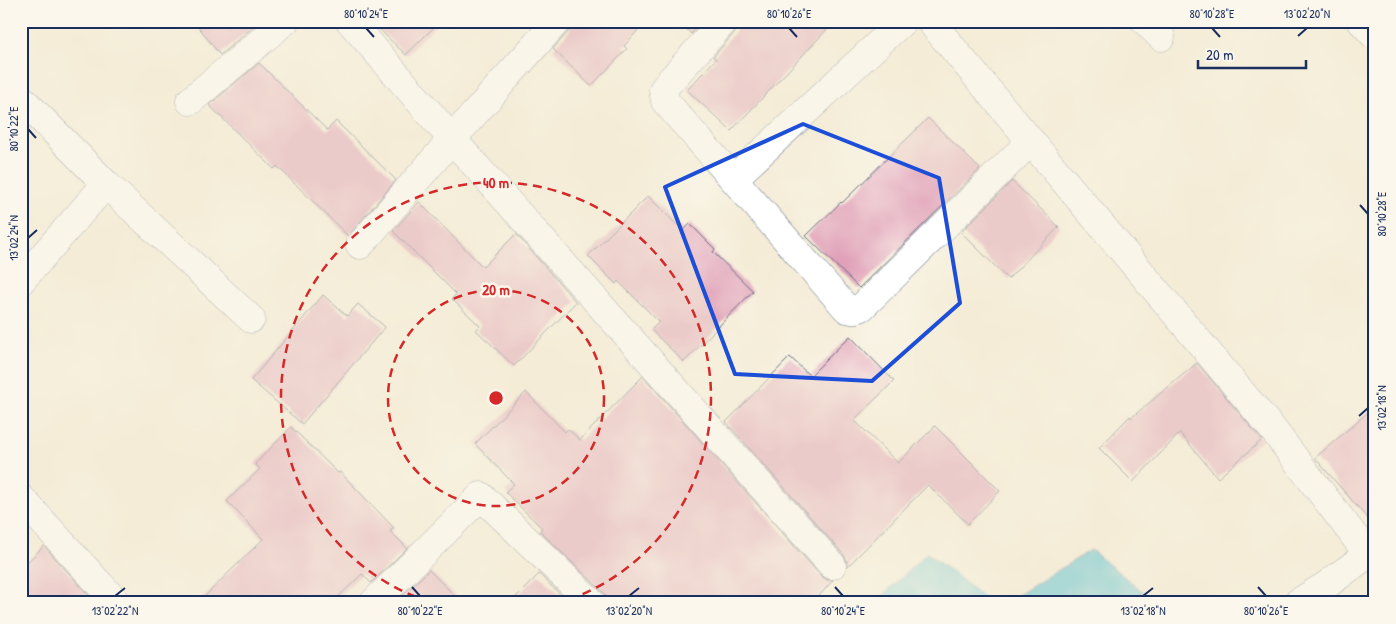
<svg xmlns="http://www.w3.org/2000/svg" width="1396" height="624" viewBox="0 0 1396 624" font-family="'Patrick Hand',sans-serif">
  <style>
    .water { fill: #56c0d3; stroke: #387898 }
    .building { fill: #e1a2b9 }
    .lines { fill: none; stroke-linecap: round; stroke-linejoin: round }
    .street-casing { stroke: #677188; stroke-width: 29 }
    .street { stroke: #fff; stroke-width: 28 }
    .marked { fill: none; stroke: #1d4ed8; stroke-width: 4; stroke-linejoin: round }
    .ticks { fill: none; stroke: #1b2f5e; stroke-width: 2 }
    .ring { fill: none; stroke: #d62828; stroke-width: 2.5; stroke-dasharray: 9 6 }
    .centre { fill: #d62828; stroke: #fbf7ec; stroke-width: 2.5 }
    .ring-label { font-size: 15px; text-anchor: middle; font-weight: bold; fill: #d62828; stroke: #fbf7ec; stroke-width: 5; stroke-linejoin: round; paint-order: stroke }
    .neatline { fill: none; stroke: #1b2f5e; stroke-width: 2 }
    .ticks-label { font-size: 12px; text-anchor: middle; fill: #1b2f5e }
  </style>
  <rect width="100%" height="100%" fill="#fbf7ec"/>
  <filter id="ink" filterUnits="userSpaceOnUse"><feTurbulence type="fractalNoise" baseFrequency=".02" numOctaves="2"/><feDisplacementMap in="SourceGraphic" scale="10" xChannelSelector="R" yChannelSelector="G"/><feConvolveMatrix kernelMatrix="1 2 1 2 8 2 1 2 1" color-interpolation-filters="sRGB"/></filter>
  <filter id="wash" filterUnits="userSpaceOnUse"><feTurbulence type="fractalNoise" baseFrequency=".0096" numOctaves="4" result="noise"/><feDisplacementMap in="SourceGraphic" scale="20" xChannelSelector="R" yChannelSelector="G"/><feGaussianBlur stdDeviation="1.12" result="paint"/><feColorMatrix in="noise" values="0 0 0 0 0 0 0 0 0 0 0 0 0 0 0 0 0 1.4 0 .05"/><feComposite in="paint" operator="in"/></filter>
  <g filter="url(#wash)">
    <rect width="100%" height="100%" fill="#f4ecd7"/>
    <g class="water">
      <path d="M 1091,550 L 1157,603 L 1005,603 Z"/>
      <path d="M 927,553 L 991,603 L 875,603 Z"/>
    </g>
    <g id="blocks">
      <g class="building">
        <path d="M 194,21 L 260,21 L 220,55 Z"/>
        <path d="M 371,21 L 440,21 L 406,55 Z"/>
        <path d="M 572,21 L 646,21 L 624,46 L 627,49 L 591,86 L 553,49 L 569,31 Z"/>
        <path d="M 679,21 L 703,21 L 691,34 Z"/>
        <path d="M 739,21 L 835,21 L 731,131 L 687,90 L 716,59 L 713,57 L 736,31 Z"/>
        <path d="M 259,63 L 327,130 L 336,121 L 396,180 L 348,236 L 277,166 L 274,169 L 209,105 Z"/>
        <path d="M 928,118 L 980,169 L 859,288 L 806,236 L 841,202 L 842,203 Z"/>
        <path d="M 1012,181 L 1059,227 L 1008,279 L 961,232 Z"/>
        <path d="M 648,196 L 683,231 L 690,224 L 715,249 L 713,252 L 753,291 L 684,362 L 651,330 L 659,322 L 618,281 L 616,284 L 588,256 Z"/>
        <path d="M 419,202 L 483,267 L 516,234 L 576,302 L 514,366 L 476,330 L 480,326 L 452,299 L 456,294 L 393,231 Z"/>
        <path d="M 323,295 L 347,316 L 358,304 L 385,327 L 302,424 L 251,380 Z"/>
        <path d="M 850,336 L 894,381 L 854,420 L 898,463 L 935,426 L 1000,491 L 968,524 L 928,485 L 847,567 L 847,561 L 844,555 L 726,422 L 790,357 L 810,376 Z"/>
        <path d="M 1197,363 L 1262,440 L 1218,478 L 1180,433 L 1133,482 L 1099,448 L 1130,416 L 1131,418 Z"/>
        <path d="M 643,376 L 820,575 L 827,580 L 833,580 L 813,603 L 607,603 L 607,598 L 603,592 L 540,531 L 542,528 L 505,492 L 514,484 L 475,444 L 526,392 L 565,432 L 568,429 L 580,440 Z"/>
        <path d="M 1375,406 L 1375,527 L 1315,458 Z"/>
        <path d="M 291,427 L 338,473 L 340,472 L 394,528 L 390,531 L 407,548 L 371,583 L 362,574 L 332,603 L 198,603 L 263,539 L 227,501 L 260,469 L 255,464 Z"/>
        <path d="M 44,546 L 46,548 L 96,603 L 21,603 L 21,568 Z"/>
        <path d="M 429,570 L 462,603 L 395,603 Z"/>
        <path d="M 539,574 L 569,603 L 510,603 Z"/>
      </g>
    </g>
  </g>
  <g filter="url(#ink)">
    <use href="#blocks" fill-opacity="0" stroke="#677188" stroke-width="1"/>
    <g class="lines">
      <defs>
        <g id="street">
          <path d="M 350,21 L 452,139 L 832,565"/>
          <path d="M 724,21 L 668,83 L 663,90 L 665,101 L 847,309 L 852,310 L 862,307 L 1031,141"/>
          <path d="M 930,21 L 1274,431 L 1368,554"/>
          <path d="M 1145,21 L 1161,37"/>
          <path d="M 1361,21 L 1375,36"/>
          <path d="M 21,98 L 106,184 L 251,319"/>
          <path d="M 190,101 L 285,21"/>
          <path d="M 733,179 L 903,21"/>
          <path d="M 360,245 L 452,139 L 557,21"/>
          <path d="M 21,281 L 106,184"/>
          <path d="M 21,498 L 117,603"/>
          <path d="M 373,603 L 481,496 L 592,603"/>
          <path d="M 1297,603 L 1325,586 L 1375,549"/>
        </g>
      </defs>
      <use href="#street" class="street-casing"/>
      <use href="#street" class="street"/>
    </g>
  </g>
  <path d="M0 0H1396V624H0ZM 803,124 L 939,178 L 960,303 L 872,381 L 735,374 L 665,187 Z" fill="#f4ecd7" fill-opacity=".55" fill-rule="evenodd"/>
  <path class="marked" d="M 803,124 L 939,178 L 960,303 L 872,381 L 735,374 L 665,187 Z"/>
  <path class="ticks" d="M 366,28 L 374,37M 789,28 L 797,37M 1212,28 L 1220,37M 1298,36 L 1307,28M 28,129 L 36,138M 1360,205 L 1368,214M 28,238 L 37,230M 1359,416 L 1368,408M 412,587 L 420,596M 835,587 L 843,596M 1258,587 L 1266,596M 115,596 L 125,588M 629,596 L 639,588M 1143,596 L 1153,588"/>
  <g class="ring">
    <circle cx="496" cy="398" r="108"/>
    <path d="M430 602A215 215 0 1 1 562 602"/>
  </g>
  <circle cx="496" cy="398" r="8" class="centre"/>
  <g class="ring-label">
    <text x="496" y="188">40 m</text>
    <text x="496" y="295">20 m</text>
  </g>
  <rect width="1396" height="624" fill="none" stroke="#fbf7ec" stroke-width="55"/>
  <path d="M1198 60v8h108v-8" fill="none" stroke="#1b2f5e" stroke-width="2.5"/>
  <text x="1206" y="60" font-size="15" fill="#1b2f5e" stroke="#fbf7ec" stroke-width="4" paint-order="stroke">20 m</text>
  <rect x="28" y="28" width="1340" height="568" class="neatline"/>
  <g class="ticks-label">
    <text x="366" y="18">80°10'24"E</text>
    <text x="789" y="18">80°10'26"E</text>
    <text x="1212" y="18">80°10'28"E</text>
    <text x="1307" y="18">13°02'20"N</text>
    <text transform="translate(14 129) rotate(-90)" y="4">80°10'22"E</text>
    <text transform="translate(1382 214) rotate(-90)" y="4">80°10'28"E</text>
    <text transform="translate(14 238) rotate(-90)" y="4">13°02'24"N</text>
    <text transform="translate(1382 408) rotate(-90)" y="4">13°02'18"N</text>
    <text x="115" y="615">13°02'22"N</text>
    <text x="420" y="615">80°10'22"E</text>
    <text x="629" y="615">13°02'20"N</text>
    <text x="843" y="615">80°10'24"E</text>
    <text x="1143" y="615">13°02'18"N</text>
    <text x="1266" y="615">80°10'26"E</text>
  </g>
</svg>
